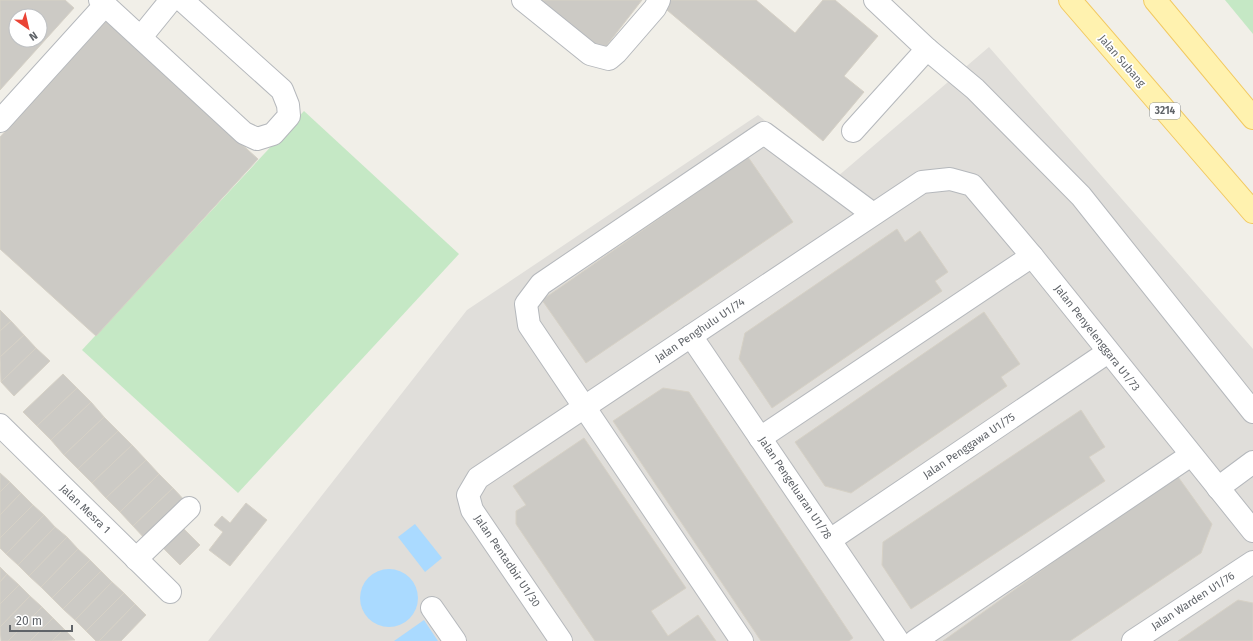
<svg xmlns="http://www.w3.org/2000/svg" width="1253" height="641" viewBox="0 0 1253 641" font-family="'Fira Sans',sans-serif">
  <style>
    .industrial { fill: #e0deda }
    .green { fill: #c5e8c5 }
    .water { fill: #aadaff }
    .building { fill: #cccac5; stroke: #d6d1c6; fill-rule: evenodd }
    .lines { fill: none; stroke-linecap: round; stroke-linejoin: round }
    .minor-casing { stroke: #b5b8bc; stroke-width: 24 }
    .major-casing { stroke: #f2c960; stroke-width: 24 }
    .minor { stroke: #fff; stroke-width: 22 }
    .major { stroke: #fff2af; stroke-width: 22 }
    .labels { text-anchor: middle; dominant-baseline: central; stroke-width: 3.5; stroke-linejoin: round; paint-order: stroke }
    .shield { fill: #fff; stroke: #8f9295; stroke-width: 1 }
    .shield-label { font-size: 10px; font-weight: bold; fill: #5f6368 }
    .street-label { font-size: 11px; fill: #5f6368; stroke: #fff }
  </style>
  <rect width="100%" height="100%" fill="#f1efe8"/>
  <path class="industrial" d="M 989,47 L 1253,349 L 1253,641 L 208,641 L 467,310 L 758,115 L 837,177 Z"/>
  <g class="green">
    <path d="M 1225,0 L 1253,0 L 1253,34 Z"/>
    <path d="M 304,111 L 459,254 L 238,493 L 82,350 Z"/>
  </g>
  <g class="water">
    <path d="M 415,524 L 442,558 L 425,572 L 398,537 Z"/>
    <circle cx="389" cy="598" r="29"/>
    <path d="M 424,620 L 438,641 L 394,641 Z"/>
  </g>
  <g class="building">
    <path d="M 0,0 L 65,0 L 74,8 L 0,90 ZM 16,16 L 40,16 L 40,40 L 16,40 Z"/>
    <path d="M 530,0 L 642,0 L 600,54 Z"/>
    <path d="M 655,0 L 756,0 L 795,33 L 823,0 L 835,0 L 878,36 L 844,76 L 864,92 L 823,141 Z"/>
    <path d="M 106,21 L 258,159 L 96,336 L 0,249 L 0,137 Z"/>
    <path d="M 748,157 L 793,222 L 586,363 L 542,300 Z"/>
    <path d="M 897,229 L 905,242 L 920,231 L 948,272 L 935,281 L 942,291 L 772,408 L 739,359 L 745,333 Z"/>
    <path d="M 0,310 L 11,321 L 0,331 Z"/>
    <path d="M 984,312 L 1020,364 L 1001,377 L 1007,386 L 851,493 L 825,486 L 795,442 Z"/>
    <path d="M 11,321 L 24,335 L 0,357 L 0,331 Z"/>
    <path d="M 24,335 L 36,348 L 1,382 L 0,357 Z"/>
    <path d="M 36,348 L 50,361 L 14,396 L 1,382 Z"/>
    <path d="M 63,374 L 77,388 L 37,426 L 23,412 Z"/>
    <path d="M 77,388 L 91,402 L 51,440 L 37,426 Z"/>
    <path d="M 663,388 L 689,392 L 853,638 L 849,641 L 761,641 L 613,421 Z"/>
    <path d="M 91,402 L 104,417 L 64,455 L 51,440 Z"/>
    <path d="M 1081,410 L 1105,447 L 1089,457 L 1105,481 L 911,609 L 882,565 L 883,542 Z"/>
    <path d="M 104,417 L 118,431 L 78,469 L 64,455 Z"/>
    <path d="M 118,431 L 132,445 L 92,483 L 78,469 Z"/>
    <path d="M 584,438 L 686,588 L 651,611 L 668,636 L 698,615 L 716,641 L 595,641 L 516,524 L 516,511 L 526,505 L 513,486 Z"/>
    <path d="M 132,445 L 146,460 L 106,498 L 92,483 Z"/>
    <path d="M 146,460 L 159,474 L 120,512 L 106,498 Z"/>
    <path d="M 0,473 L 10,482 L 0,492 Z"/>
    <path d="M 159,474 L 173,488 L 133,526 L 120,512 Z"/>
    <path d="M 1176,474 L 1212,524 L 1201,553 L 1070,641 L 943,641 Z"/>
    <path d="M 10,482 L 21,493 L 0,515 L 0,492 Z"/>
    <path d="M 173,488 L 187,503 L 147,541 L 133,526 Z"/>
    <path d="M 21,493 L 33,505 L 0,538 L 0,515 Z"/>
    <path d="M 246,503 L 267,520 L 230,566 L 209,550 L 223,532 L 214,525 L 222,516 L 230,523 Z"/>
    <path d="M 33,505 L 44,515 L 6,554 L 0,548 L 0,538 Z"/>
    <path d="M 44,515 L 55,527 L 18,565 L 6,554 Z"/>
    <path d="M 55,527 L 67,537 L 29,576 L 18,565 Z"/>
    <path d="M 182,527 L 200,545 L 180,565 L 162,547 Z"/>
    <path d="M 67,537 L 78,549 L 41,587 L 29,576 Z"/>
    <path d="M 78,549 L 90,560 L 52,598 L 41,587 Z"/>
    <path d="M 90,560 L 101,571 L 63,609 L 52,598 Z"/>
    <path d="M 0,567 L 7,574 L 0,582 Z"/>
    <path d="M 101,571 L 112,582 L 75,620 L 63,609 Z"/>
    <path d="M 7,574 L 19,585 L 0,604 L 0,582 Z"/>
    <path d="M 112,582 L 124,593 L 86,631 L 75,620 Z"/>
    <path d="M 19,585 L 30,596 L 0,627 L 0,604 Z"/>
    <path d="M 124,593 L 135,604 L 99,641 L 96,641 L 86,631 Z"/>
    <path d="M 30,596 L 42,607 L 8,641 L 1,641 L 0,627 Z"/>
    <path d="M 1238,600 L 1253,603 L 1253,641 L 1178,641 Z"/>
    <path d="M 135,604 L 146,615 L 121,641 L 99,641 Z"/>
    <path d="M 42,607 L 53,618 L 30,641 L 8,641 Z"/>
    <path d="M 53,618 L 64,629 L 52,641 L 30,641 Z"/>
    <path d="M 64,629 L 75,640 L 52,641 Z"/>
  </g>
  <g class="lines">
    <defs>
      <g id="minor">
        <path d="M 523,0 L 590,54 L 609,59 L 616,53 L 655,8 L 659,0"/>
        <path d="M 875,0 L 927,49 L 975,89 L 1081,196 L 1253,412"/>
        <path d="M 105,5 L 244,133 L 257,139 L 273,134 L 289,116 L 288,105 L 282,90 L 182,0"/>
        <path d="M 141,37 L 171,0"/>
        <path d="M 0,121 L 105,5 L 100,0"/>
        <path d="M 853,131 L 927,49"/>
        <path d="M 691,336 L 898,641"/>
        <path d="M 0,425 L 170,592"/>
        <path d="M 760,438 L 1032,256"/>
        <path d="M 1218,488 L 1253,462"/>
        <path d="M 830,540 L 1108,352"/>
        <path d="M 136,559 L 189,508"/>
        <path d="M 432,608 L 455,641"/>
        <path d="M 561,641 L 472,510 L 468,495 L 478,478 L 922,182 L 950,179 L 972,185 L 1032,256 L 1253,531"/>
        <path d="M 742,641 L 529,325 L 526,304 L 541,284 L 764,133 L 873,214"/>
        <path d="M 915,641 L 1191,455"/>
        <path d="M 1133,641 L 1253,562"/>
      </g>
      <g id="major">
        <path d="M 1070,0 L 1253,212"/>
        <path d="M 1155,0 L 1253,118"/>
      </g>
    </defs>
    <use href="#minor" class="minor-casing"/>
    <use href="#major" class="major-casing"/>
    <use href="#minor" class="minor"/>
    <use href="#major" class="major"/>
  </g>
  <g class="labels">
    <rect class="shield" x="1150" y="103" width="30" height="16" rx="3"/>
    <g class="shield-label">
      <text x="1165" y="111">3214</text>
    </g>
    <g class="street-label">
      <text transform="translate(1122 61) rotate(49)">Jalan Subang</text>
      <text transform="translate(700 330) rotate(-34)">Jalan Penghulu U1/74</text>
      <text transform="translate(1097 338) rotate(52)">Jalan Penyelenggara U1/73</text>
      <text transform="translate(969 446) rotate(-34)">Jalan Penggawa U1/75</text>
      <text transform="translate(795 488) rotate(56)">Jalan Pengeluaran U1/78</text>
      <text transform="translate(85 509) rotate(44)">Jalan Mesra 1</text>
      <text transform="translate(507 561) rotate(56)">Jalan Pentadbir U1/30</text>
      <text transform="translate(1193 601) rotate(-33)">Jalan Warden U1/76</text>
    </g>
  </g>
  <g transform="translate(28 28) rotate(146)"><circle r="19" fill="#ffffff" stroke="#bfc1c3"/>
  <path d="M0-3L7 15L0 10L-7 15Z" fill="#ea4335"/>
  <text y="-6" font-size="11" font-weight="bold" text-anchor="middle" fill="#5f6368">N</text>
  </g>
  <path d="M10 625v6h62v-6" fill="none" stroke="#5f6368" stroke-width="2"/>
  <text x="16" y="625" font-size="12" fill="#5f6368" stroke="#ffffff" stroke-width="3" paint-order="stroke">20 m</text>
</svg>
